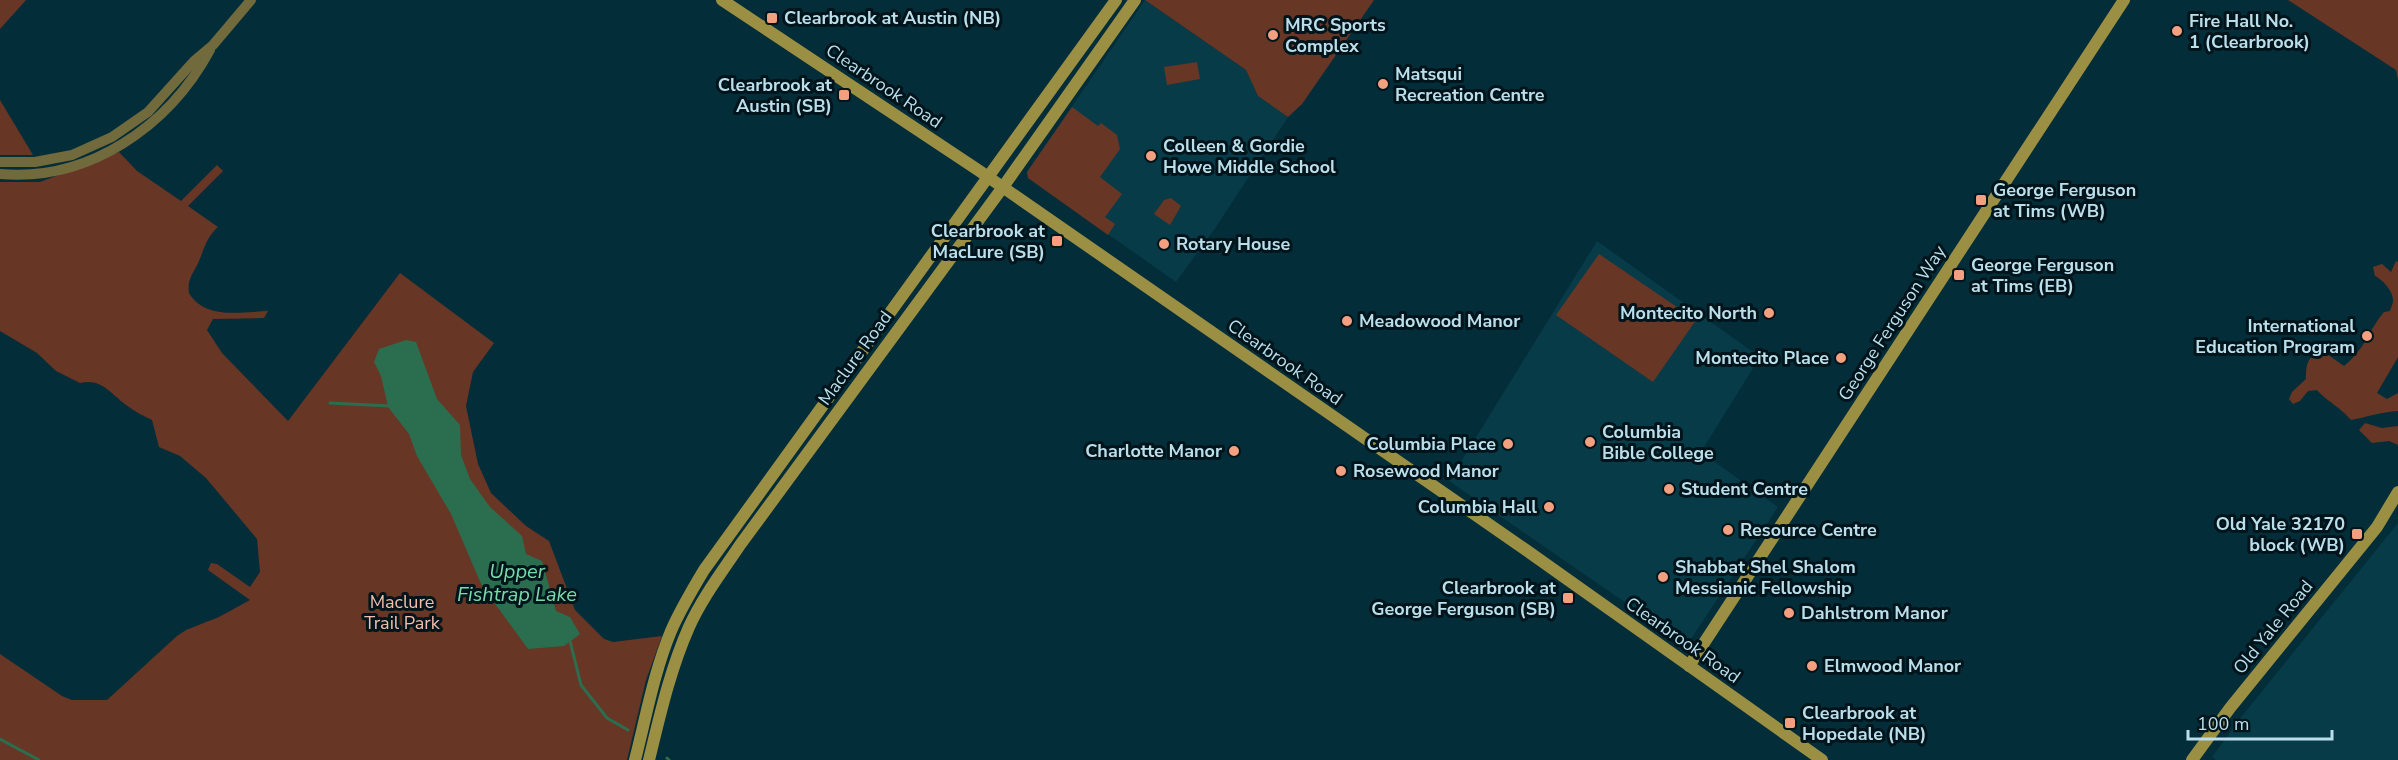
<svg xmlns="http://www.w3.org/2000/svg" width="2398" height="760" viewBox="0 0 2398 760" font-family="'Nunito Sans',sans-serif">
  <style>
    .built { fill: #073b48 }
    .green { fill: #683624 }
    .water { fill: #2b6e4f }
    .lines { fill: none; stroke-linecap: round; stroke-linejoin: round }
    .stream { stroke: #2b6e4f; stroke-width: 3 }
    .tertiary { stroke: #716a3d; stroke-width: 10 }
    .secondary { stroke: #9b8f43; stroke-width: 12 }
    .poi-dot { fill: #f3a081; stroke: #00141b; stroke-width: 2 }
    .labels { text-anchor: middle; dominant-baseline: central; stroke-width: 6; stroke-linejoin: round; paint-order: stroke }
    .poi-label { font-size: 18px; font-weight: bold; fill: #bbdeeb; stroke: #00141b; text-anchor: start }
    .street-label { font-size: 18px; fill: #bbdeeb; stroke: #00141b }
    .park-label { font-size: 18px; fill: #f4beaa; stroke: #00141b }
    .water-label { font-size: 20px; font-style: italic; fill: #7adaab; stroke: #00141b }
  </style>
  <rect width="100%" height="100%" fill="#032d39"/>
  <g class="built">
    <path d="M 1145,0 L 1246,70 L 1258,96 L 1288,117 L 1214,230 L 1176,282 L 1028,178 L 1027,172 Z"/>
    <path d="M 1597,241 L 1760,357 L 1701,452 L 1778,507 L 1687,645 L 1449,481 Z"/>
    <path d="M 2398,523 L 2398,760 L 2216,760 L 2212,757 L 2242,716 Z"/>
  </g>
  <g class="green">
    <path d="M 0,0 L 26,0 L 0,29 Z"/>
    <path d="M 1145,0 L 1374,0 L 1302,104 L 1288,117 L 1258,96 L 1246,70 Z"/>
    <path d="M 2288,0 L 2398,0 L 2398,79 L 2396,70 Z"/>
    <path d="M 1197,62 L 1200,79 L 1167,85 L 1164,67 Z"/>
    <path d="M 0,100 L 33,155 L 0,155 Z"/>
    <path d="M 1072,107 L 1098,126 L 1101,123 L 1117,135 L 1120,149 L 1100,177 L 1122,194 L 1105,217 L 1115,224 L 1108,235 L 1028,178 L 1027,172 Z"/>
    <path d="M 119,152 L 137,171 L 181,201 L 217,165 L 223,171 L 188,206 L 218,227 C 206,238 205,247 199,261 C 194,273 187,278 189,293 C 205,320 241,312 268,311 L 264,318 L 213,319 L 207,330 L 222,353 L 288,421 L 400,273 L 494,343 L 473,372 L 466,406 L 478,464 L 491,493 L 526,526 L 549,541 L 575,610 L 604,639 L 613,642 L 662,636 L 646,680 L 627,760 L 0,760 L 0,654 L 62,696 L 72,700 L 107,700 L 177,636 L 186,630 L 219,617 L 250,600 L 208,570 L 211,563 L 217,564 L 250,587 L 260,572 L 257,539 L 206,478 L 180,456 L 159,447 L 152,420 C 143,416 134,411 126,405 C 111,394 102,378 80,383 L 56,371 L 37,353 L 0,331 L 0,182 L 40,182 Z"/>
    <path d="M 1171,198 L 1181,206 L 1170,225 L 1154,214 L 1164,200 Z"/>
    <path d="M 1599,254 L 1696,320 L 1653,382 L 1556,315 Z"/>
    <path d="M 2396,261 L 2398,262 L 2398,357 L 2377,393 L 2387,399 L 2398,393 L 2398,411 C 2381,412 2367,417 2351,420 C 2339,406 2329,403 2317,390 L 2308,391 L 2300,401 L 2293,404 L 2289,399 L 2292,392 L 2306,379 C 2306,365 2307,357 2321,350 L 2344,366 C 2366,348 2368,331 2384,312 L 2390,311 C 2391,307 2393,304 2393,301 C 2394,292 2382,279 2375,276 L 2373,267 L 2382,264 L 2391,272 Z"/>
    <path d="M 2365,423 L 2382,428 L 2398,426 L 2398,445 L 2389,441 L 2372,443 L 2359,430 Z"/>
  </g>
  <path class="water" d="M 406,340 L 416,342 L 437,399 L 460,425 L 461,455 L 470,479 L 490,507 L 522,536 L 526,554 L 542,561 L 556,611 L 570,617 L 580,634 L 564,646 L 528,649 L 482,586 L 451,514 L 417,456 L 409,434 L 388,407 L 381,376 L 374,362 L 379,349 Z"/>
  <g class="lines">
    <g class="stream">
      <path d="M 330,403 L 390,406"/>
      <path d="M 567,638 L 570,641 L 581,685 L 607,718 L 628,730"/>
      <path d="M 0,739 L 39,760"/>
      <path d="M 667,758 L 669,760"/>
    </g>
    <g class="tertiary">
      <path d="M 0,162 L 35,162 L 72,155 L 112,137 L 148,112 L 194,61 L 213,45 L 251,0"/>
      <path d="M 0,174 C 89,182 169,126 210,50"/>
    </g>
    <g class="secondary">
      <path d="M 722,0 L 978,170 L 1167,301 L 1526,550 L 1822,760"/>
      <path d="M 1689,666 L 2124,0"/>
      <path d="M 635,760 C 646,717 654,672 671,631 C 680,610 692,590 704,570 L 1116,0"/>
      <path d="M 649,760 C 660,715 670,670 689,627 C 702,598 722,572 740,545 L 1003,187 L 1135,0"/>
      <path d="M 2192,760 L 2230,708 L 2377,527 L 2398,492"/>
    </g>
  </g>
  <g class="poi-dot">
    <rect x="766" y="12" width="12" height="12" rx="3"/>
    <circle cx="2177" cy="31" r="6"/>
    <circle cx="1273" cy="35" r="6"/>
    <circle cx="1383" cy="84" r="6"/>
    <rect x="838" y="89" width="12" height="12" rx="3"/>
    <circle cx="1151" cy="156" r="6"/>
    <rect x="1975" y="194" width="12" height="12" rx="3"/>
    <rect x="1051" y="235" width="12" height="12" rx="3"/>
    <circle cx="1164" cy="244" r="6"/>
    <rect x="1953" y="269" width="12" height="12" rx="3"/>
    <circle cx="1769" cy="313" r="6"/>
    <circle cx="1347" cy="321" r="6"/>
    <circle cx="2367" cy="336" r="6"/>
    <circle cx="1841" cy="358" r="6"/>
    <circle cx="1590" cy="442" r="6"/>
    <circle cx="1508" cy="444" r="6"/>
    <circle cx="1234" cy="451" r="6"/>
    <circle cx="1341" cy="471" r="6"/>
    <circle cx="1669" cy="489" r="6"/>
    <circle cx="1549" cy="507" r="6"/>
    <circle cx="1728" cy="530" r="6"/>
    <rect x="2351" y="528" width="12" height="12" rx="3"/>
    <circle cx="1663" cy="577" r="6"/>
    <rect x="1562" y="592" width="12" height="12" rx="3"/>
    <circle cx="1789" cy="613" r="6"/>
    <circle cx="1812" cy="666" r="6"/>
    <rect x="1784" y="717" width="12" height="12" rx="3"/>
  </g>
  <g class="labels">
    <g class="poi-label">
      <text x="784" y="18">Clearbrook at Austin (NB)</text>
      <text x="2189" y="21">Fire Hall No.<tspan x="2189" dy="21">1 (Clearbrook)</tspan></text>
      <text x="1285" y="25">MRC Sports<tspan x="1285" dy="21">Complex</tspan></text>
      <text x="1395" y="74">Matsqui<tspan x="1395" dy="21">Recreation Centre</tspan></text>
      <text x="832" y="85" text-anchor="end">Clearbrook at<tspan x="832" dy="21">Austin (SB)</tspan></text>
      <text x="1163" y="146">Colleen &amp; Gordie<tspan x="1163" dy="21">Howe Middle School</tspan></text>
      <text x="1993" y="190">George Ferguson<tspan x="1993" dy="21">at Tims (WB)</tspan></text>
      <text x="1045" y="231" text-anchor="end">Clearbrook at<tspan x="1045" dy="21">MacLure (SB)</tspan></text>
      <text x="1176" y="244">Rotary House</text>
      <text x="1971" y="265">George Ferguson<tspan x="1971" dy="21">at Tims (EB)</tspan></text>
      <text x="1757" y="313" text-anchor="end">Montecito North</text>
      <text x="1359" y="321">Meadowood Manor</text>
      <text x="2355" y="326" text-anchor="end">International<tspan x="2355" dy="21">Education Program</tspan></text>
      <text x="1829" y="358" text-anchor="end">Montecito Place</text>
      <text x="1602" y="432">Columbia<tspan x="1602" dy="21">Bible College</tspan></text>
      <text x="1496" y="444" text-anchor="end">Columbia Place</text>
      <text x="1222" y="451" text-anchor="end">Charlotte Manor</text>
      <text x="1353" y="471">Rosewood Manor</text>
      <text x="1681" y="489">Student Centre</text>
      <text x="1537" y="507" text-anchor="end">Columbia Hall</text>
      <text x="2345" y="524" text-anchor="end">Old Yale 32170<tspan x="2345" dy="21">block (WB)</tspan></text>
      <text x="1740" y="530">Resource Centre</text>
      <text x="1675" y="567">Shabbat Shel Shalom<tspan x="1675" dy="21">Messianic Fellowship</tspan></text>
      <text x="1556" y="588" text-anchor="end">Clearbrook at<tspan x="1556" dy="21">George Ferguson (SB)</tspan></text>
      <text x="1801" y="613">Dahlstrom Manor</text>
      <text x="1824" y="666">Elmwood Manor</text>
      <text x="1802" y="713">Clearbrook at<tspan x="1802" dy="21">Hopedale (NB)</tspan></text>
    </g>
    <g class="street-label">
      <text transform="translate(884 86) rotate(34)">Clearbrook Road</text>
      <text transform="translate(1892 323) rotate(-57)">George Ferguson Way</text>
      <text transform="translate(855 358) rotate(-54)">Maclure Road</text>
      <text transform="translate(1285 362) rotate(35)">Clearbrook Road</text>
      <text transform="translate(2273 627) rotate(-51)">Old Yale Road</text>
      <text transform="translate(1683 640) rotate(35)">Clearbrook Road</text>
    </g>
    <g class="park-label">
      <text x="402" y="602">Maclure<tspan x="402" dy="21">Trail Park</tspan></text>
    </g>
    <g class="water-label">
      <text x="517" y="571">Upper<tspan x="517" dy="23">Fishtrap Lake</tspan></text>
    </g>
  </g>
  <path d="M2188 730v9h144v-9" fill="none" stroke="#bbdeeb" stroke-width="3"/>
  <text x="2197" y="730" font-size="18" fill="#bbdeeb" stroke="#00141b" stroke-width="4.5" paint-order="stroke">100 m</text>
</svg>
